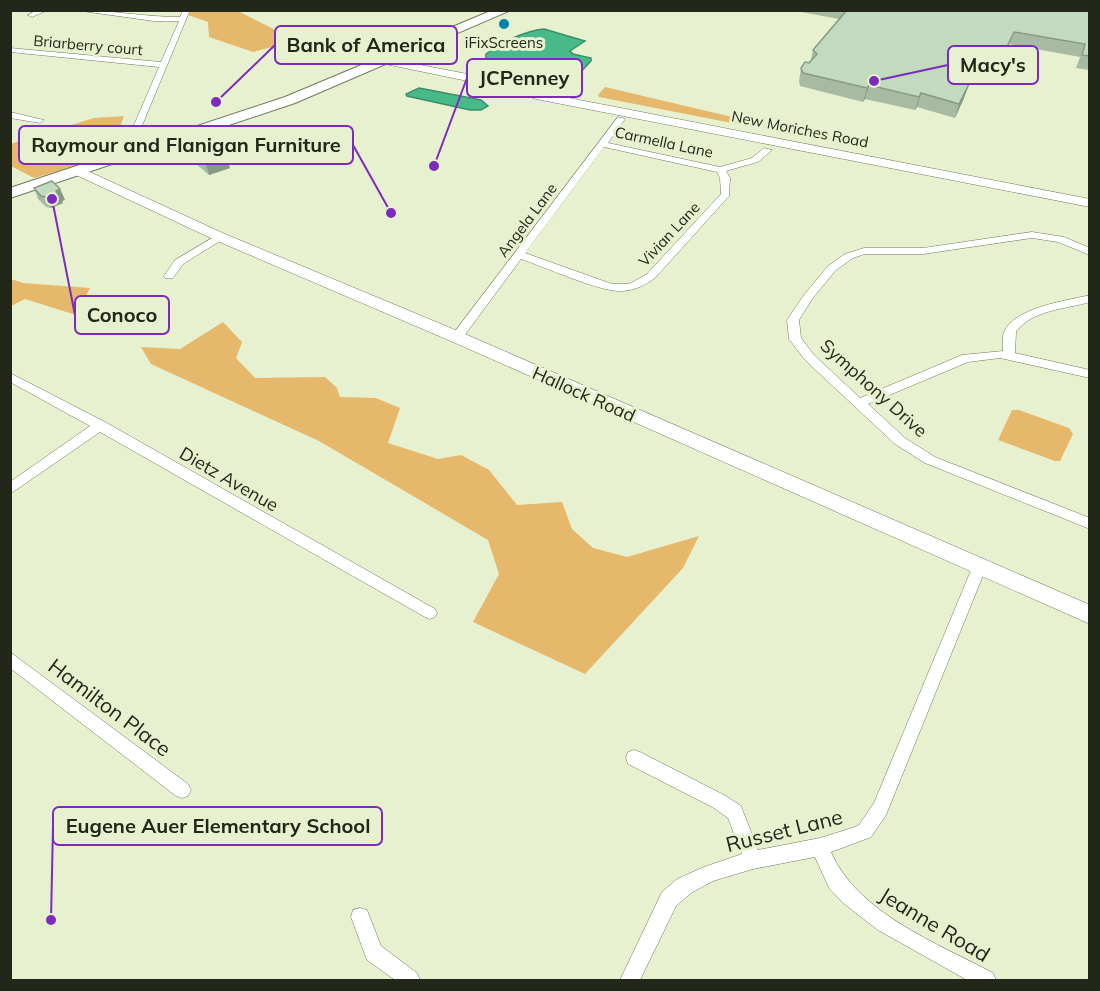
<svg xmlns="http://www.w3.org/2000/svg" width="1100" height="991" viewBox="0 0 1100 991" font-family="Mulish,sans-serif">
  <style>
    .green { fill: #e6b86b }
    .water { fill: #48ba8a; stroke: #3d8e68; stroke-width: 1.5 }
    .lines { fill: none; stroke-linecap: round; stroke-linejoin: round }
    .street-casing { stroke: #70795a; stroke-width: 1 }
    .secondary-casing { stroke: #70795a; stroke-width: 1 }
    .primary-casing { stroke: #70795a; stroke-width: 2 }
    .street { fill: #fff; fill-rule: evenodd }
    .secondary { fill: #fff; fill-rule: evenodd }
    .primary { fill: #fff; fill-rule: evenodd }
    .wall { fill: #a7bba3 }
    .shaded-wall { fill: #889985 }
    .building { fill: #c2dabe; stroke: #889985; stroke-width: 1.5 }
    .poi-dot { fill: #0085a7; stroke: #e7f1cf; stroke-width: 2 }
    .labels { text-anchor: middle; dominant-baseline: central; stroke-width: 6; stroke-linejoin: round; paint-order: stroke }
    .far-poi-label { font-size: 15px; fill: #23271a; stroke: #e7f1cf }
    .far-street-label { font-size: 15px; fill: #23271a; stroke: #e7f1cf }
    .street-label { font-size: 18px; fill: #23271a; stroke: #e7f1cf }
    .near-street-label { font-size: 21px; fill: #23271a; stroke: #e7f1cf }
    .leader { fill: none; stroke: #7b2cbf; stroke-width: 2 }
    .callout-dot { fill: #7b2cbf; stroke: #e7f1cf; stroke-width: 2 }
    .callout { fill: #e7f1cf; stroke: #7b2cbf; stroke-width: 2 }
    .callout-label { font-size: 20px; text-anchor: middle; font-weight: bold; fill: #23271a }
  </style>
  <rect width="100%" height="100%" fill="#e7f1cf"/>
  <g class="green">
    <path d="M 191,10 L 238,11 L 289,37 L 336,52 L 301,45 L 283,44 L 253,52 L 209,37 L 208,22 L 188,15 Z"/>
    <path d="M 605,87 L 745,120 L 751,118 L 742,125 L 599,97 L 598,95 Z"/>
    <path d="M 124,116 L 109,156 L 34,178 L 11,166 L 10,144 L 94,118 Z"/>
    <path d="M 11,279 L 23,283 L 90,288 L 76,315 L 25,299 L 11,306 Z"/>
    <path d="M 223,322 L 242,342 L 236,358 L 255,378 L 325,377 L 337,388 L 340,397 L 376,398 L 400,408 L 388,443 L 438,459 L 461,455 L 489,470 L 517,505 L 562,502 L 572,529 L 593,548 L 627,557 L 699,536 L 683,568 L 585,674 L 473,622 L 499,574 L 488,540 L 319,441 L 151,364 L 141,347 L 180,349 Z"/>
    <path d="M 1012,410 L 1019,410 L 1069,428 L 1073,434 L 1060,461 L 1055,461 L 998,440 Z"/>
  </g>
  <g class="water">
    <path d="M 544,29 L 585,41 L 570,51 L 573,54 L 591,58 L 591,61 L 577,76 L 565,77 L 522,68 L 502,68 L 486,59 L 486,54 C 502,42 524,31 544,29 Z"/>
    <path d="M 419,88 L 481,100 L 488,106 L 481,110 L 470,110 L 407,96 L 406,94 Z"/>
  </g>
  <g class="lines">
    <defs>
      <g id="street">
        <path d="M 37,10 L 48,10 L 32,17 L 28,15 Z"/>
        <path d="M 75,10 C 110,10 145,17 180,17 L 183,10 L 190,10 L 129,157 L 121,155 L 159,67 L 10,52 L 10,48 L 161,62 L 179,21 L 154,21 Z"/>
        <path d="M 10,112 L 44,120 L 40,123 L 10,118 Z"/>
        <path d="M 618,117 L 625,119 L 608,143 L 720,167 L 752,158 L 764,148 L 772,150 L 758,162 L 726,171 L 730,178 L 729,196 L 655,278 C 644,286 633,291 620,291 C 597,291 545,267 521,259 L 461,340 L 453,340 L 453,334 ZM 604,147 L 717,172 L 720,178 L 721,194 L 647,274 L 629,284 L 612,284 L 525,253 Z"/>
        <path d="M 1032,232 L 1064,237 L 1090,248 L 1090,255 L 1058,242 L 1032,238 L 923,254 L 865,254 L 853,258 L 836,270 L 812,299 L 799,320 L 801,338 L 814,355 L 860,398 L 962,355 L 1003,351 C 1003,345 1002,337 1004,332 C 1015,307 1066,301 1090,295 L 1090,302 C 1066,309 1031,310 1016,332 L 1015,353 L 1090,370 L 1090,378 L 1000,358 L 968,362 L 868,404 L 905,438 L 935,457 L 1090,518 L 1090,529 L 925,463 L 895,444 L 806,361 L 789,339 L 787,320 L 804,295 L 828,266 L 845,254 L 864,248 L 923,248 Z"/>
        <path d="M 219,234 L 224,237 L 223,239 L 183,264 L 173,278 L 165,278 L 164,276 L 175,260 Z"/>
        <path d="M 10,373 L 105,422 L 435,609 L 437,613 L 435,617 L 430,619 L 425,617 L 100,432 L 10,494 L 10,482 L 90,426 L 10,382 Z"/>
        <path d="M 979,562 L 984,564 L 986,568 L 886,815 L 871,837 L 831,852 C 857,913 939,944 993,973 L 996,980 L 967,980 L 878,930 L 843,903 L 829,888 L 815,857 L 753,869 L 713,881 L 691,893 L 676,906 L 640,980 L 620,980 L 662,892 L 677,879 L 704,867 L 742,854 L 728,818 L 714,808 L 628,764 L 626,758 L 628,752 L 634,750 L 640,752 L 726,796 L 741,806 L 758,850 L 820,838 L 852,828 L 859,825 L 874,803 L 972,568 L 974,564 Z"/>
        <path d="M 10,652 L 188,784 L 191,790 L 188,796 L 182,798 L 176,796 L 10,668 Z"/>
        <path d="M 360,908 L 367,910 L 381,946 L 417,973 L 420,980 L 395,980 L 367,960 L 351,917 L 353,910 Z"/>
      </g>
      <g id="secondary">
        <path d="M 384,58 L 504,81 L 538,92 L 1090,199 L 1090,207 L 536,99 L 502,88 L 380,63 L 380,59 Z"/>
        <path d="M 79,167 L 225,234 L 465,334 L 1090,605 L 1090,624 L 453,342 L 215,240 L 74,174 L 72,171 Z"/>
      </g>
      <path id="primary" d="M 493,10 L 511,10 L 295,103 L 10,198 L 10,188 L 285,97 Z"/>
    </defs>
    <use href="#street" class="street-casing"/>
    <use href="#secondary" class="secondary-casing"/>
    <use href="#primary" class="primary-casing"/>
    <use href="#street" class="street"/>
    <use href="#secondary" class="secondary"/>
    <use href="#primary" class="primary"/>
  </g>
  <g class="wall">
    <path d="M 802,10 L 1089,10 L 1089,70 L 1076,68 L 1080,57 L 1009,44 L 1001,62 L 983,59 L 973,77 L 957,74 L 953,81 L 969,84 L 964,98 L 955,118 L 917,107 L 915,110 L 865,99 L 863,102 L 800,86 L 799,81 L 801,68 L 811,60 L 813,50 L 839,19 L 801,12 Z"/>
    <path d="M 190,148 L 230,168 L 209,175 L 194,162 Z"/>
    <path d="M 34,188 L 60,189 L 65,200 L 62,201 L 63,203 L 51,208 L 46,207 L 38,199 Z"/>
  </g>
  <g class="shaded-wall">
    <path d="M 1014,32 L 1009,44 L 1001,62 L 1006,49 Z"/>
    <path d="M 987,46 L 983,59 L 973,77 L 977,64 Z"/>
    <path d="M 961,61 L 957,74 L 945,94 L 950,81 Z"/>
    <path d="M 969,84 L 964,98 L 955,118 L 959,104 Z"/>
    <path d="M 869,85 L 865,99 L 863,102 L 867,88 Z"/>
    <path d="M 921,93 L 917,107 L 915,110 L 919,97 Z"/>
    <path d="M 226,154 L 230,168 L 209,175 L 205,161 Z"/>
    <path d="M 60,189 L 65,200 L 62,201 L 63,203 L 51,208 L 46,197 Z"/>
  </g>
  <g class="building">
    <path d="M 847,10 L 1089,10 L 1089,56 L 1082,55 L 1085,44 L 1014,32 L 1006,49 L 987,46 L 977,64 L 961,61 L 950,81 L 969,84 L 959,104 L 921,93 L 919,97 L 869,85 L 867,88 L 803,73 L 801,68 L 805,62 L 809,63 L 817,54 L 813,50 Z"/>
    <path d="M 52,181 L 60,189 L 56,191 L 58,193 L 46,197 L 41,196 L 34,188 Z"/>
  </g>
  <circle class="poi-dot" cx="504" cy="24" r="6"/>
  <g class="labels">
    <g class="far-poi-label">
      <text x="504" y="42">iFixScreens</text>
    </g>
    <g class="far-street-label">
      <text transform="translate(88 45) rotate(5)">Briarberry court</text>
      <text transform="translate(800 129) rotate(11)">New Moriches Road</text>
      <text transform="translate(664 142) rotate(12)">Carmella Lane</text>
      <text transform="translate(527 220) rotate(-53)">Angela Lane</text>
      <text transform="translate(669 234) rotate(-47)">Vivian Lane</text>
    </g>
    <g class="street-label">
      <text transform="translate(874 388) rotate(42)">Symphony Drive</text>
      <text transform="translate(584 394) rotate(24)">Hallock Road</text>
      <text transform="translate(229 479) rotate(30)">Dietz Avenue</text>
    </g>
    <g class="near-street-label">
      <text transform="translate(110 707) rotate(37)">Hamilton Place</text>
      <text transform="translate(784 830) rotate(-14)">Russet Lane</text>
      <text transform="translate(935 924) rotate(31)">Jeanne Road</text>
    </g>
  </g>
  <path class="leader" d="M216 102L275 45M874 81L948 65M434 166L467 78M391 213L353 145M52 199L75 315M51 920L53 826"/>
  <g class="callout-dot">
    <circle cx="216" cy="102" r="6"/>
    <circle cx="874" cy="81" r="6"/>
    <circle cx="434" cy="166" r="6"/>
    <circle cx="391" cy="213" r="6"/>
    <circle cx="52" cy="199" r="6"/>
    <circle cx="51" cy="920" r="6"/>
  </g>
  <g class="callout">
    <rect x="275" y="26" width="182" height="38" rx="6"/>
    <rect x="948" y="46" width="90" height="38" rx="6"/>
    <rect x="467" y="59" width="115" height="38" rx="6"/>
    <rect x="19" y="126" width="334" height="38" rx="6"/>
    <rect x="75" y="296" width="94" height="38" rx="6"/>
    <rect x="53" y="807" width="329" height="38" rx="6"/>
  </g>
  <g class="callout-label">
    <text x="366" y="52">Bank of America</text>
    <text x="993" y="72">Macy's</text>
    <text x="524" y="85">JCPenney</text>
    <text x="186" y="152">Raymour and Flanigan Furniture</text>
    <text x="122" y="322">Conoco</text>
    <text x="218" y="833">Eugene Auer Elementary School</text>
  </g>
  <rect width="1100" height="991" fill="none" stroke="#23271a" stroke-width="24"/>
</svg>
